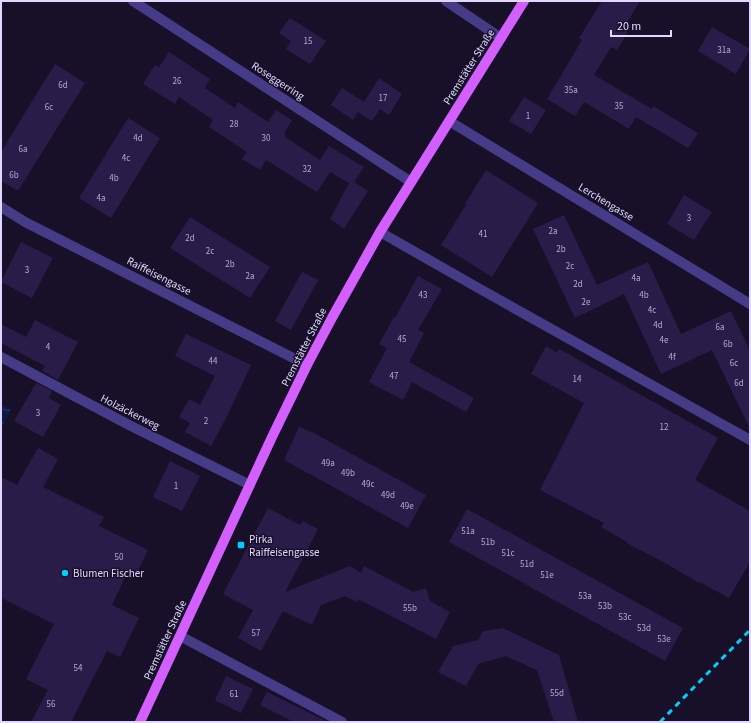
<svg xmlns="http://www.w3.org/2000/svg" width="751" height="723" viewBox="0 0 751 723" font-family="'Source Sans 3',sans-serif">
  <style>
    .water { fill: url(#water-ripples) }
    .building { fill: #2a1c49 }
    .lines { fill: none; stroke-linecap: round; stroke-linejoin: round }
    .minor { stroke: #463b87; stroke-width: 10 }
    .major { stroke: #d35ffe; stroke-width: 10 }
    .rail { stroke: #04cbfe; stroke-width: 3; stroke-dasharray: 6 5; stroke-linecap: butt }
    .poi-dot { fill: #04cbfe; stroke: #171028; stroke-width: 1.5 }
    .labels { text-anchor: middle; dominant-baseline: central; stroke-width: 3; stroke-linejoin: round; paint-order: stroke }
    .number-label { font-size: 9px; fill: #b2a9d2 }
    .street-label { font-size: 11px; fill: #e0d8ff; stroke: #171028 }
    .poi-label { font-size: 11px; fill: #e0d8ff; stroke: #171028; text-anchor: start }
  </style>
  <defs>
    <pattern id="water-ripples" width="26" height="14" patternUnits="userSpaceOnUse"><rect width="26" height="14" fill="#0b1a47"/><path d="M2 4q2-2 4 0t4 0M15 11q2-2 4 0t4 0" fill="none" stroke="#2e3b63"/></pattern>
  </defs>
  <rect width="100%" height="100%" fill="#171028"/>
  <path class="water" d="M 1,404 L 11,409 L 1,429 Z"/>
  <g class="building">
    <path d="M 602,1 L 640,1 L 623,29 L 628,32 L 617,50 L 611,47 L 594,75 L 652,109 L 653,106 L 698,133 L 688,148 L 636,117 L 629,129 L 584,102 L 575,116 L 547,99 L 582,40 L 579,38 Z"/>
    <path d="M 290,18 L 326,41 L 310,64 L 286,49 L 291,41 L 279,33 Z"/>
    <path d="M 712,27 L 750,49 L 736,74 L 698,51 Z"/>
    <path d="M 169,52 L 210,79 L 205,88 L 235,108 L 238,102 L 268,122 L 276,110 L 292,120 L 284,134 L 286,136 L 285,137 L 320,160 L 329,146 L 364,167 L 354,182 L 368,191 L 344,229 L 330,219 L 349,183 L 330,172 L 317,192 L 266,160 L 260,170 L 242,159 L 247,152 L 209,127 L 213,120 L 179,97 L 175,104 L 143,84 L 155,65 L 159,67 Z"/>
    <path d="M 55,64 L 85,83 L 18,191 L 1,181 L 1,152 Z"/>
    <path d="M 379,78 L 402,94 L 389,115 L 380,109 L 372,121 L 358,112 L 353,120 L 331,105 L 342,88 L 364,102 Z"/>
    <path d="M 524,97 L 546,110 L 531,134 L 509,121 Z"/>
    <path d="M 128,118 L 160,138 L 111,218 L 79,198 Z"/>
    <path d="M 486,170 L 538,203 L 492,277 L 441,245 L 466,205 L 465,204 Z"/>
    <path d="M 684,195 L 712,212 L 694,240 L 667,224 Z"/>
    <path d="M 564,215 L 597,285 L 648,262 L 681,334 L 731,311 L 750,351 L 750,429 L 712,350 L 661,374 L 624,294 L 575,318 L 533,229 Z"/>
    <path d="M 190,217 L 270,267 L 250,298 L 170,248 Z"/>
    <path d="M 21,242 L 53,258 L 32,298 L 1,282 Z"/>
    <path d="M 302,272 L 318,280 L 291,330 L 275,321 Z"/>
    <path d="M 418,276 L 442,289 L 418,330 L 424,333 L 409,362 L 474,398 L 466,412 L 412,382 L 403,400 L 369,382 L 387,348 L 379,344 L 394,317 L 395,318 Z"/>
    <path d="M 35,320 L 78,342 L 58,380 L 42,371 L 45,366 L 1,343 L 1,324 L 26,337 Z"/>
    <path d="M 186,334 L 251,365 L 227,416 L 211,446 L 185,432 L 190,423 L 179,417 L 189,399 L 200,405 L 215,376 L 175,356 Z"/>
    <path d="M 546,346 L 557,353 L 559,349 L 718,438 L 695,480 L 750,511 L 750,562 L 729,598 L 700,582 L 699,583 L 667,564 L 627,543 L 627,542 L 601,527 L 604,523 L 540,490 L 584,403 L 531,374 Z"/>
    <path d="M 36,383 L 52,391 L 49,398 L 61,405 L 43,437 L 14,421 Z"/>
    <path d="M 299,427 L 314,433 L 426,495 L 408,528 L 284,460 Z"/>
    <path d="M 38,448 L 58,459 L 43,487 L 104,517 L 99,526 L 148,550 L 135,577 L 127,573 L 112,605 L 139,618 L 120,657 L 107,651 L 71,722 L 31,722 L 48,690 L 26,679 L 54,624 L 1,598 L 1,477 L 17,485 Z"/>
    <path d="M 170,461 L 200,476 L 182,511 L 153,497 Z"/>
    <path d="M 268,508 L 300,525 L 303,521 L 318,529 L 285,592 L 350,566 L 361,573 L 364,566 L 413,592 L 426,588 L 430,601 L 450,612 L 436,639 L 358,599 L 357,602 L 345,596 L 321,605 L 312,625 L 283,611 L 261,651 L 238,638 L 253,610 L 223,594 Z"/>
    <path d="M 467,509 L 683,628 L 665,661 L 449,542 Z"/>
    <path d="M 503,628 L 559,655 L 578,722 L 554,722 L 537,670 L 506,656 L 478,664 L 466,686 L 438,672 L 453,646 L 478,640 L 483,631 Z"/>
    <path d="M 226,676 L 253,689 L 241,713 L 215,700 Z"/>
    <path d="M 267,692 L 322,719 L 328,722 L 294,722 L 260,705 Z"/>
  </g>
  <g class="lines">
    <g class="minor">
      <path d="M 133,1 L 411,182"/>
      <path d="M 446,1 L 501,38"/>
      <path d="M 449,121 L 750,304"/>
      <path d="M 1,207 L 25,222 L 307,365"/>
      <path d="M 380,232 L 480,289 L 750,440"/>
      <path d="M 1,357 L 129,425 L 250,485"/>
      <path d="M 180,636 L 342,722"/>
    </g>
    <path class="major" d="M 140,722 L 272,437 L 307,365 L 333,316 L 380,232 L 524,1"/>
    <path class="rail" d="M 660,722 L 750,630"/>
  </g>
  <g class="poi-dot">
    <rect x="237" y="541" width="8" height="8" rx="2"/>
    <circle cx="65" cy="573" r="4"/>
  </g>
  <g class="labels">
    <g class="number-label">
      <text x="308" y="41">15</text>
      <text x="724" y="50">31a</text>
      <text x="177" y="81">26</text>
      <text x="63" y="85">6d</text>
      <text x="571" y="90">35a</text>
      <text x="383" y="98">17</text>
      <text x="619" y="106">35</text>
      <text x="49" y="107">6c</text>
      <text x="528" y="116">1</text>
      <text x="234" y="124">28</text>
      <text x="138" y="138">4d</text>
      <text x="266" y="138">30</text>
      <text x="23" y="149">6a</text>
      <text x="126" y="158">4c</text>
      <text x="307" y="169">32</text>
      <text x="14" y="175">6b</text>
      <text x="114" y="178">4b</text>
      <text x="101" y="198">4a</text>
      <text x="689" y="218">3</text>
      <text x="553" y="231">2a</text>
      <text x="483" y="234">41</text>
      <text x="190" y="238">2d</text>
      <text x="561" y="249">2b</text>
      <text x="210" y="251">2c</text>
      <text x="230" y="264">2b</text>
      <text x="570" y="266">2c</text>
      <text x="27" y="270">3</text>
      <text x="250" y="276">2a</text>
      <text x="636" y="278">4a</text>
      <text x="578" y="284">2d</text>
      <text x="423" y="295">43</text>
      <text x="644" y="295">4b</text>
      <text x="586" y="302">2e</text>
      <text x="652" y="310">4c</text>
      <text x="658" y="325">4d</text>
      <text x="720" y="327">6a</text>
      <text x="402" y="339">45</text>
      <text x="664" y="340">4e</text>
      <text x="728" y="344">6b</text>
      <text x="48" y="347">4</text>
      <text x="672" y="357">4f</text>
      <text x="213" y="361">44</text>
      <text x="734" y="363">6c</text>
      <text x="394" y="376">47</text>
      <text x="577" y="379">14</text>
      <text x="739" y="383">6d</text>
      <text x="38" y="413">3</text>
      <text x="206" y="421">2</text>
      <text x="664" y="427">12</text>
      <text x="328" y="463">49a</text>
      <text x="348" y="473">49b</text>
      <text x="368" y="484">49c</text>
      <text x="176" y="486">1</text>
      <text x="388" y="495">49d</text>
      <text x="407" y="506">49e</text>
      <text x="468" y="531">51a</text>
      <text x="488" y="542">51b</text>
      <text x="508" y="553">51c</text>
      <text x="119" y="557">50</text>
      <text x="527" y="564">51d</text>
      <text x="547" y="575">51e</text>
      <text x="585" y="596">53a</text>
      <text x="605" y="606">53b</text>
      <text x="410" y="608">55b</text>
      <text x="625" y="617">53c</text>
      <text x="644" y="628">53d</text>
      <text x="256" y="633">57</text>
      <text x="664" y="639">53e</text>
      <text x="78" y="668">54</text>
      <text x="557" y="693">55d</text>
      <text x="234" y="694">61</text>
      <text x="51" y="704">56</text>
    </g>
    <g class="street-label">
      <text transform="translate(469 67) rotate(-58)">Premstätter Straße</text>
      <text transform="translate(278 81) rotate(33)">Roseggerring</text>
      <text transform="translate(606 202) rotate(31)">Lerchengasse</text>
      <text transform="translate(159 276) rotate(27)">Raiffeisengasse</text>
      <text transform="translate(304 347) rotate(-63)">Premstätter Straße</text>
      <text transform="translate(130 412) rotate(27)">Holzäckerweg</text>
      <text transform="translate(165 640) rotate(-65)">Premstätter Straße</text>
    </g>
    <g class="poi-label">
      <text x="249" y="539">Pirka<tspan x="249" dy="13">Raiffeisengasse</tspan></text>
      <text x="73" y="573">Blumen Fischer</text>
    </g>
  </g>
  <rect width="751" height="723" fill="none" stroke="#e0d8ff" stroke-width="4"/>
  <path d="M611 30v6h60v-6" fill="none" stroke="#e0d8ff" stroke-width="2"/>
  <text x="617" y="30" font-size="12" fill="#e0d8ff" stroke="#171028" stroke-width="3" paint-order="stroke">20 m</text>
</svg>
